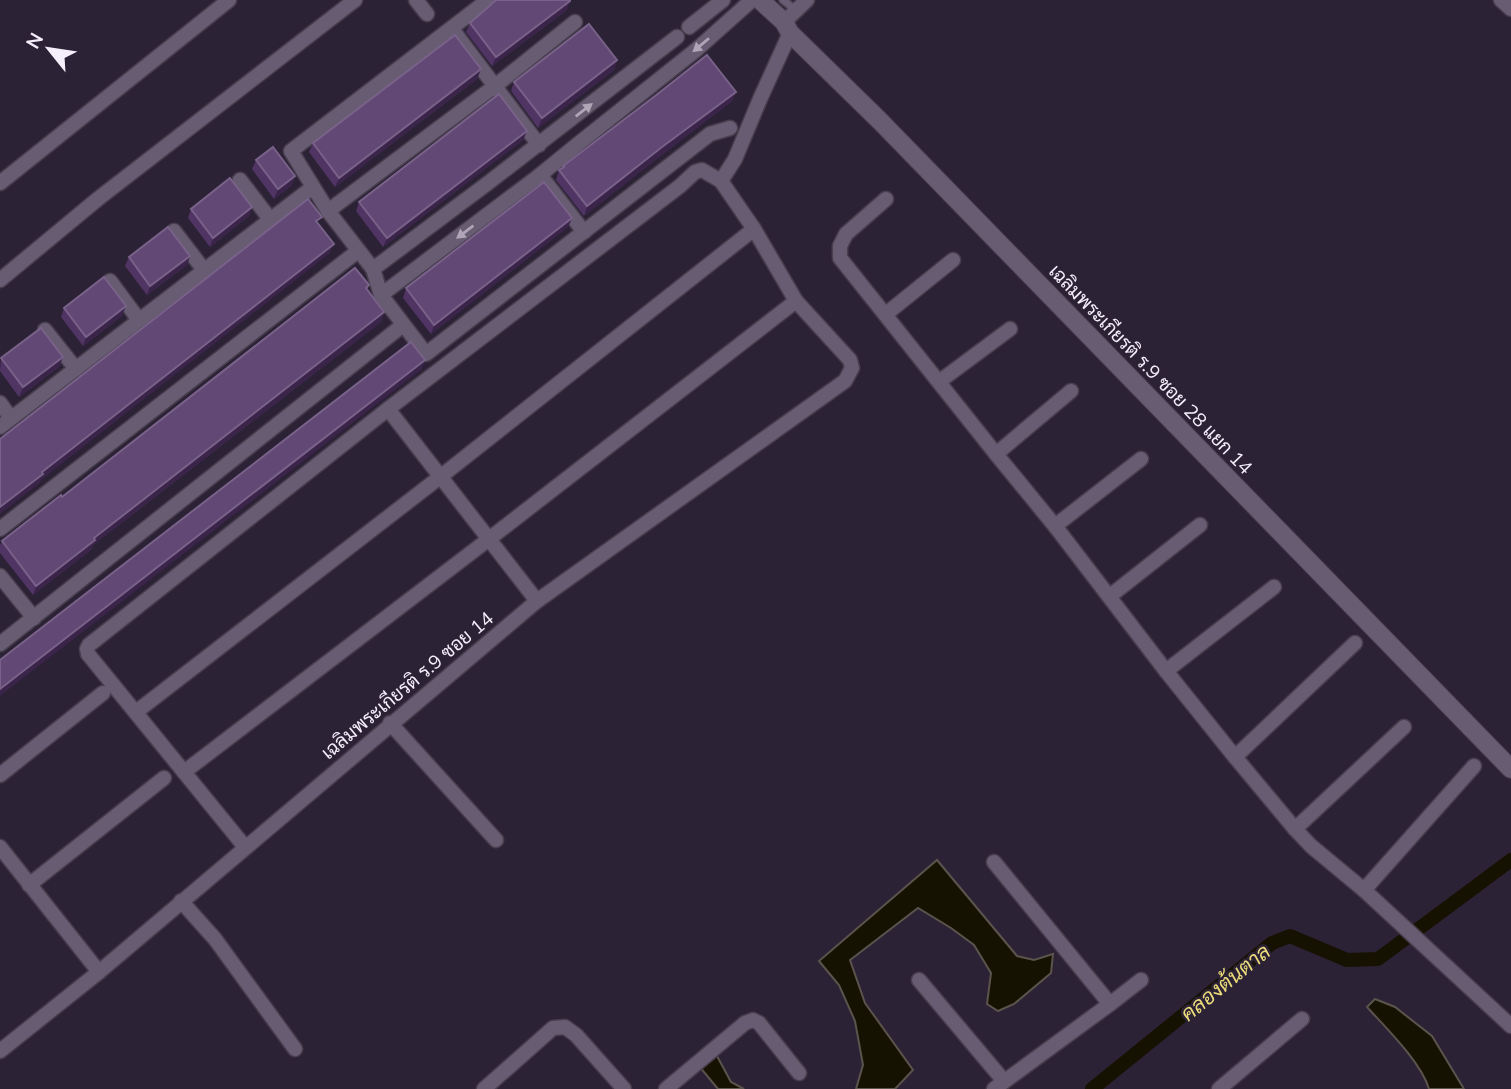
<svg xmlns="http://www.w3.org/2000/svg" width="1511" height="1089" viewBox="0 0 1511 1089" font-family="Mulish,Sarabun,sans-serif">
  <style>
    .water { fill: #161201; stroke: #59544c; stroke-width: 2 }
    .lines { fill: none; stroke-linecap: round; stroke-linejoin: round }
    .canal { stroke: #161201; stroke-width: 14 }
    .service-casing { stroke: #463d4d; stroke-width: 10 }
    .minor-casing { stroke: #463d4d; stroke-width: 17 }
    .tertiary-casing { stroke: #463d4d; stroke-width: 20 }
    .service { stroke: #685c72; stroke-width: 7 }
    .minor { stroke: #685c72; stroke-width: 14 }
    .tertiary { stroke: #685c72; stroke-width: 18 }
    .wall { fill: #503463 }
    .shaded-wall { fill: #3a244a }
    .building { fill: #624874; stroke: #796289; stroke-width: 2 }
    .oneway { fill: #aea5b6 }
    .labels { text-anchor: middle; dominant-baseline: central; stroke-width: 5; stroke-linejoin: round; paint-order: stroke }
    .street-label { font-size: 19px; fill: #f5eefb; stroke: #2c2235 }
    .water-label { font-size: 21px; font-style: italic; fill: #ecdd7a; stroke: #2c2235 }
  </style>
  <rect width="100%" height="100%" fill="#2c2235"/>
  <g class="water">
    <path d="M 937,860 L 1017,956 L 1034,960 L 1053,954 L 1051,973 L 1014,1004 L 998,1011 L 987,1004 L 991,973 L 974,945 L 951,928 L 918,908 L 850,960 L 865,1003 L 913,1070 L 895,1089 L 856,1089 L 863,1065 L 855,1021 L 839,985 L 819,961 Z"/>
    <path d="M 1375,999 L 1395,1007 L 1432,1036 L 1464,1089 L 1429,1089 C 1421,1062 1386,1028 1367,1007 Z"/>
    <path d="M 717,1056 L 731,1082 L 744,1089 L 718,1089 L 699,1066 Z"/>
  </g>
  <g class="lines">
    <path class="canal" d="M 1092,1089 L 1272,943 L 1290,936 L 1347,960 L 1378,959 L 1511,860"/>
    <defs>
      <path id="service" d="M 783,0 L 796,10"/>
      <g id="minor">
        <path d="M 416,0 L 427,14"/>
        <path d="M 488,0 L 291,151 L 328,211 L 373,269 L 381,295 L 426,354 L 710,134 L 730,128"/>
        <path d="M 1501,0 L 1511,9"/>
        <path d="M 784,22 L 807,0"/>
        <path d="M 689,27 L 723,0"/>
        <path d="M 452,29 L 539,145"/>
        <path d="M 540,175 L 584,232"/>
        <path d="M 240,180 L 270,219"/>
        <path d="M 721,181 L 735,159 L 760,99 L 790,33"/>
        <path d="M 0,183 L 229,0"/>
        <path d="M 886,199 L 846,234 L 840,246 L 840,258 L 996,454 L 1055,526 L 1166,671 L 1235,757 L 1295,829 L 1311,846 L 1364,890 L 1511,1026"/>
        <path d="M 328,211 L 495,86 L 575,22"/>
        <path d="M 174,231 L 204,270"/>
        <path d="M 373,269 L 488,183 L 677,37"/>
        <path d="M 0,280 L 99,198 L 355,0"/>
        <path d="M 110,281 L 139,320"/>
        <path d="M 381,295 L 540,175 L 578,144 L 696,50 L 752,0"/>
        <path d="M 886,314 L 953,260"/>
        <path d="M 45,330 L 76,369"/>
        <path d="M 940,381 L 1010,329"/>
        <path d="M 0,403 L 11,418"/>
        <path d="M 388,409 L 537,601"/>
        <path d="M 0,427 L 313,187"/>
        <path d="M 996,454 L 1071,391"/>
        <path d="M 1055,526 L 1141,459"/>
        <path d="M 0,529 L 358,251"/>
        <path d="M 0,576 L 34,618"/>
        <path d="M 1110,596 L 1200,525"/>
        <path d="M 0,644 L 403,325"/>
        <path d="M 1166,671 L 1274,587"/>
        <path d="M 136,712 L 440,477 L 754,229"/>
        <path d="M 390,723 L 496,840"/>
        <path d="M 1235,757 L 1355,643"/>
        <path d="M 184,772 L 489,539 L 796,301"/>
        <path d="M 0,775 L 103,693"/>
        <path d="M 1295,829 L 1404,727"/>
        <path d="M 0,847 L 99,972"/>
        <path d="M 994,862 L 1110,1004 L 994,1089"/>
        <path d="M 29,885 L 164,778"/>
        <path d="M 1364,890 L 1474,766"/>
        <path d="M 181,901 L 215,939 L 295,1049"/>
        <path d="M 919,980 L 1004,1081"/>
        <path d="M 1110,1004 L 1141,980"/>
        <path d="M 0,1051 L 99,972 L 537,601 L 845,381 L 852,368 L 850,360 L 796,301 L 754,229 L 721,181 L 702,170 L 695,172 L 680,186 L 388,409 L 89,645 L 87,649 L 88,654 L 245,847"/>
        <path d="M 484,1089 L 553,1028 L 565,1027 L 576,1035 L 624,1089"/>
        <path d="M 666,1089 L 745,1023 L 753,1020 L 759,1023 L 799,1073"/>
        <path d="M 1219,1089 L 1302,1019"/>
      </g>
      <path id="tertiary" d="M 760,0 L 784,22 L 790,33 L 880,121 L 1511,769"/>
    </defs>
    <use href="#service" class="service-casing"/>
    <use href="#minor" class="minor-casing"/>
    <use href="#tertiary" class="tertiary-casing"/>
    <use href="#service" class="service"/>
    <use href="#minor" class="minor"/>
    <use href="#tertiary" class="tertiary"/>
  </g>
  <g class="wall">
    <path d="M 567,10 L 492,66 L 466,32 L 470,23 Z"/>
    <path d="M 617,60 L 614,70 L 538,128 L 511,91 L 514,82 Z"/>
    <path d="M 481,69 L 477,79 L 335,187 L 309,152 L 313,143 Z"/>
    <path d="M 736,92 L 732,101 L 659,157 L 584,216 L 556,180 L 559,170 L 562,168 L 563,166 Z"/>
    <path d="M 527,131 L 523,140 L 383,247 L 356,211 L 359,202 Z"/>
    <path d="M 256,160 L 292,185 L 274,199 L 252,169 Z"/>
    <path d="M 213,191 L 252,207 L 249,216 L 210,247 L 188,218 L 191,209 L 212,193 Z"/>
    <path d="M 572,218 L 568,227 L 431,334 L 403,298 L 406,288 Z"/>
    <path d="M 190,256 L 187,265 L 147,295 L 125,266 L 129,257 Z"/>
    <path d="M 369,285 L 367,290 L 384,312 L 381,322 L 93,545 L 92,549 L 33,595 L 0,553 L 0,545 L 2,541 L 62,497 Z"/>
    <path d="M 64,308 L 122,316 L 83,346 L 61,317 Z"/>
    <path d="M 63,357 L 59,367 L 19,397 L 0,371 L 1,358 Z"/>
  </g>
  <g class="shaded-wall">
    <path d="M 570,1 L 567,10 L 492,66 L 496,57 Z"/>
    <path d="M 617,60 L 614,70 L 538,128 L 542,118 Z"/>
    <path d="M 481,69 L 477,79 L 335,187 L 339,178 Z"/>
    <path d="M 736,92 L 732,101 L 659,157 L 584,216 L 587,206 L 662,147 Z"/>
    <path d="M 527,131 L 523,140 L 383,247 L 387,238 Z"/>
    <path d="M 295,176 L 292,185 L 274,199 L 278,189 Z"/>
    <path d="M 252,207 L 249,216 L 210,247 L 213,238 Z"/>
    <path d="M 572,218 L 568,227 L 431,334 L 434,325 Z"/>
    <path d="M 334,244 L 330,253 L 41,480 L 40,483 L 0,514 L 0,507 L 42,472 Z"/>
    <path d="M 190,256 L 187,265 L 147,295 L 150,286 Z"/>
    <path d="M 126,306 L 122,316 L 83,346 L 86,337 Z"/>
    <path d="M 384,312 L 381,322 L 93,545 L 92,549 L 33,595 L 36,586 L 94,538 Z"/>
    <path d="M 63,357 L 59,367 L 19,397 L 23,387 Z"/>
    <path d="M 425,360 L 422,369 L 0,696 L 0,689 Z"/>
  </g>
  <g class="building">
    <path d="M 496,0 L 570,0 L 570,1 L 496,57 L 470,23 Z"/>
    <path d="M 589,24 L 617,60 L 542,118 L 514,82 Z"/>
    <path d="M 455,35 L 481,69 L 339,178 L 313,143 Z"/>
    <path d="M 707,55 L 736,92 L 662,147 L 587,206 L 559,170 L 564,167 L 563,166 L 655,96 Z"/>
    <path d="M 499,94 L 527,131 L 387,238 L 359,202 Z"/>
    <path d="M 273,147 L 295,176 L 278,189 L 256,160 Z"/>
    <path d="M 230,178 L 252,207 L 213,238 L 191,209 Z"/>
    <path d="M 544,182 L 572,218 L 434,325 L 406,288 Z"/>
    <path d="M 308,199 L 322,217 L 316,221 L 334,244 L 42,472 L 43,474 L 0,507 L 0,439 Z"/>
    <path d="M 168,227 L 190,256 L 150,286 L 129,257 Z"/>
    <path d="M 355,268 L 369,285 L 366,288 L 384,312 L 94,538 L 95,540 L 36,586 L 2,541 L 61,495 L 62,497 Z"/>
    <path d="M 104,277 L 126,306 L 86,337 L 64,308 Z"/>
    <path d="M 41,328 L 63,357 L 23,387 L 1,358 Z"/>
    <path d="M 411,342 L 425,360 L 0,689 L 0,660 Z"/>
  </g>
  <defs><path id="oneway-solid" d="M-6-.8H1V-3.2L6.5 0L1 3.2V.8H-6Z" transform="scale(1.75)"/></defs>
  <g class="oneway">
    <use href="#oneway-solid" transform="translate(701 45) rotate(140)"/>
    <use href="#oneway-solid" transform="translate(584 110) rotate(-38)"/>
    <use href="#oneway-solid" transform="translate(465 232) rotate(143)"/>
  </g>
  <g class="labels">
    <g class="street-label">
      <text transform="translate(1151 369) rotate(46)">เฉลิมพระเกียรติ ร.9 ซอย 28 แยก 14</text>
      <text transform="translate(407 685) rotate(-40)">เฉลิมพระเกียรติ ร.9 ซอย 14</text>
    </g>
    <g class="water-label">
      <text transform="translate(1225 982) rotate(-39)">คลองต้นตาล</text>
    </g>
  </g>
  <g transform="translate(49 49) rotate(300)" stroke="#2c2235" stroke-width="5" paint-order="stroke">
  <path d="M0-5L12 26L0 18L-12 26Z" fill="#f5eefb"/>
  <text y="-10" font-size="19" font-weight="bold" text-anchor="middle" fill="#f5eefb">N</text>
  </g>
</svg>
